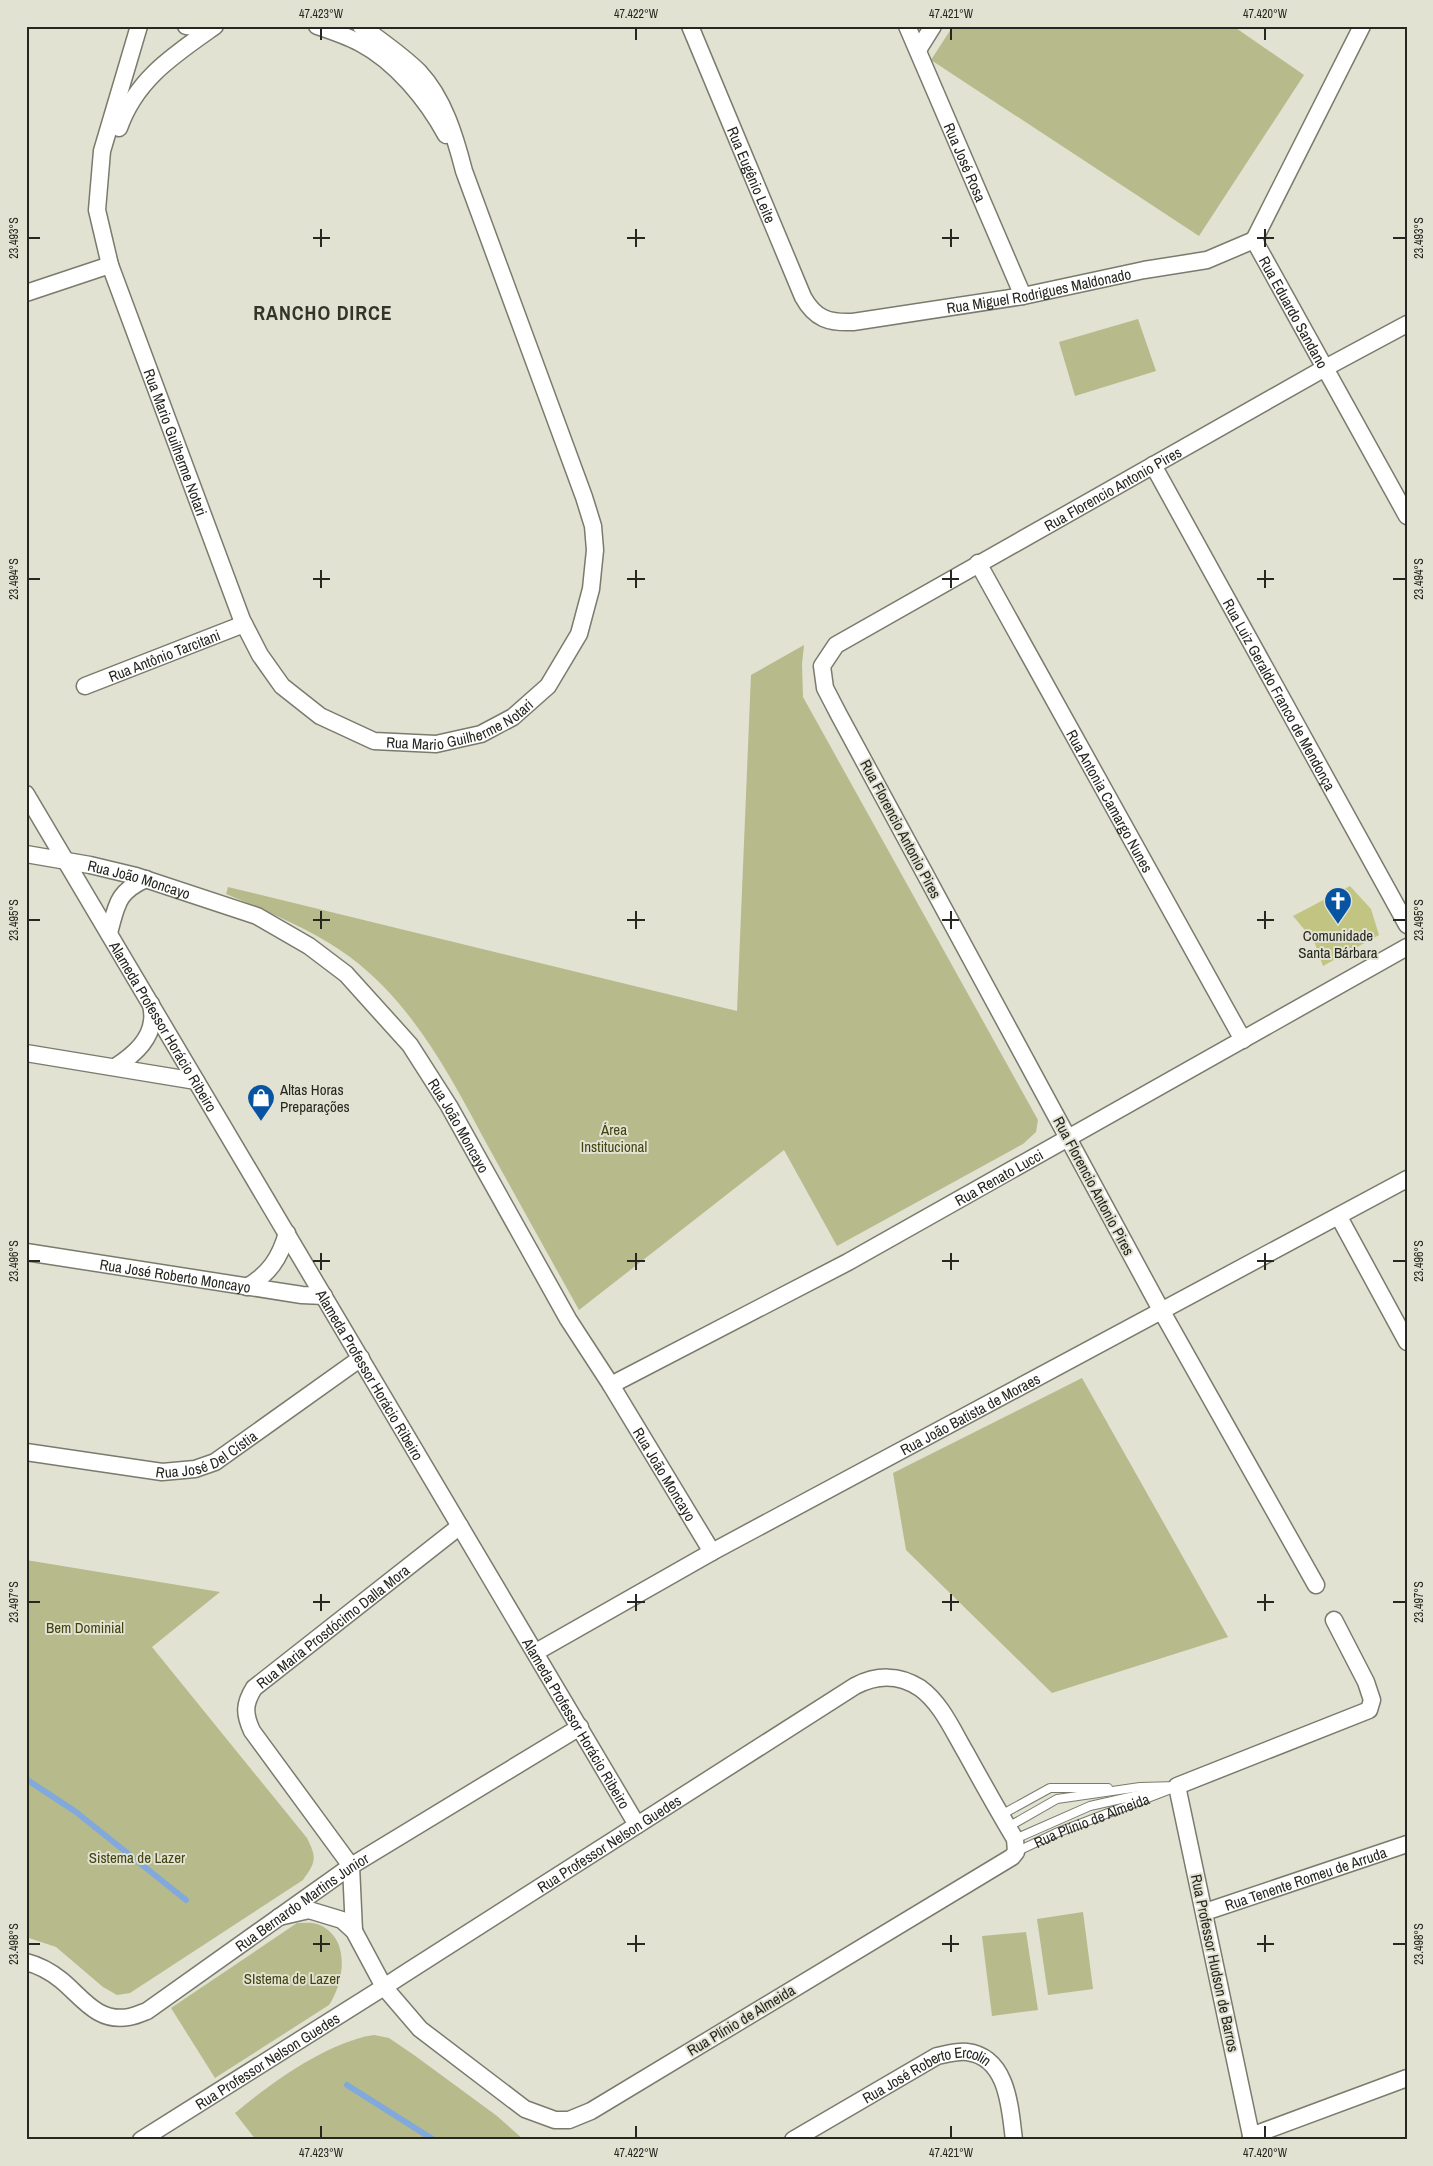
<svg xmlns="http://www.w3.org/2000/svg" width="1433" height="2166" viewBox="0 0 1433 2166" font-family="'Archivo Narrow',sans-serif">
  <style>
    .green { fill: #b7ba8a }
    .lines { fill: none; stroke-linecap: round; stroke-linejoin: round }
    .stream { stroke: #81a9dc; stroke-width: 6 }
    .building { fill: #c2c582 }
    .service-casing { stroke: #7a7b6c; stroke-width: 10 }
    .minor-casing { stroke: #7a7b6c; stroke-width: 19 }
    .service { stroke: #fff; stroke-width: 8 }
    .minor { stroke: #fff; stroke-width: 16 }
    .ticks { fill: none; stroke: #272721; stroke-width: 2 }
    .labels { text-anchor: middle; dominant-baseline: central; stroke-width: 4; stroke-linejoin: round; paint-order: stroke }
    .street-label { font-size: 15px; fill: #272721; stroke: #e1e2d2 }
    .poi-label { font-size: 15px; fill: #272721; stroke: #e1e2d2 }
    .park-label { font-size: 15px; fill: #42430f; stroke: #e1e2d2 }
    .district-label { font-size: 20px; font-weight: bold; letter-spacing: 1px; fill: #343528; stroke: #e1e2d2 }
    .neatline { fill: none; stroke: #272721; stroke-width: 2 }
    .ticks-label { font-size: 12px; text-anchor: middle; fill: #272721 }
  </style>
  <rect width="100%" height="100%" fill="#e1e2d2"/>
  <g class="green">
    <path d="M 953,26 L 1233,26 L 1304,75 L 1199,236 L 931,60 Z"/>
    <path d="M 1138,319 L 1156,371 L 1075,396 L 1059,342 Z"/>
    <path d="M 804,645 L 802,664 L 803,697 L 1038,1120 L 1036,1132 L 1023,1144 L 837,1246 L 784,1150 L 579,1310 C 549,1256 519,1202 489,1148 C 451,1078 416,1007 350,957 C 314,930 268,912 226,894 L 228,887 L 737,1011 L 751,675 Z"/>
    <path d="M 1082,1378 L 1228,1637 L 1052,1693 L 906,1550 L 893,1473 Z"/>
    <path d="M 26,1560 L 220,1592 L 152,1647 L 307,1838 C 317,1858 316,1862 303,1880 L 130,1993 L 117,1995 L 103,1987 L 56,1947 L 26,1937 Z"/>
    <path d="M 1083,1912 L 1093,1989 L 1048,1995 L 1037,1919 Z"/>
    <path d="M 297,1923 C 303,1923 311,1922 317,1924 C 351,1936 345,1981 329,2005 L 215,2078 L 171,2008 Z"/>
    <path d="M 1026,1932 L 1038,2010 L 992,2016 L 982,1936 Z"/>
    <path d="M 374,2035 L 389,2038 L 414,2055 L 497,2116 L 524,2140 L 256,2140 L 235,2113 C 271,2083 327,2042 374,2035 Z"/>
  </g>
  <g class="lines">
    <g class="stream">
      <path d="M 26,1779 L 76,1812 L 186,1900"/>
      <path d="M 347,2085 L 434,2140"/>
    </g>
  </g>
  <path class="building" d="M 1350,886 L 1371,909 L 1379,935 L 1323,966 L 1314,941 L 1293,916 Z"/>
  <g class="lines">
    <defs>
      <g id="service">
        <path d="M 1001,1815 L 1050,1788 L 1108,1788"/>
        <path d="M 1008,1827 L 1057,1799 L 1140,1787 L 1177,1786"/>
        <path d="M 1015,1839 L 1090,1806 L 1152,1792"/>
        <path id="s1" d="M 1016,1852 L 1056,1833 L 1171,1789"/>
      </g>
      <g id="minor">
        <path id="s2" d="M 139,26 L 102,151 L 97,210 L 110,265 L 242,620 L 260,655 L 282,686 L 320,716 L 374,741 L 436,744 L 481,734 L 513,717 L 548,686 L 579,634 L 591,589 L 595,550 L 593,526 L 584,497 L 464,171 C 455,136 444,99 419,72 C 402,55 381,41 361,26"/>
        <path d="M 186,26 L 205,28 L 212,26"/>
        <path d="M 317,26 C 332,31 347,36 360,43 C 396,62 427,100 446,135"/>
        <path id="s3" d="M 690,26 L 803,297 C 815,319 829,323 853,322 L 1023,296 L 1144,270 L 1207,260 L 1254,240"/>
        <path id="s4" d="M 907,26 L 1023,296"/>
        <path id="s5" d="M 1362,26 L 1254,240 L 1407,516"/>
        <path d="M 918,50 L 933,26"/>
        <path d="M 119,128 C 136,79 174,55 215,26"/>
        <path d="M 26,293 L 110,265"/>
        <path id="s6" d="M 1153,465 L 1407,925"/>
        <path id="s7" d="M 978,563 L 1243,1040"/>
        <path id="s8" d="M 85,686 L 244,624"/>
        <path id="s9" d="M 26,794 L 637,1825"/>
        <path id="s10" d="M 26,854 L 90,865 L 136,876 L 257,916 L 309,946 L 346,974 L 410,1045 L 449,1106 L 568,1319 L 611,1385 L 712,1552"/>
        <path d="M 109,933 C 117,904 117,892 146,879"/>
        <path d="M 26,1053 L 196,1081"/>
        <path d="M 115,1067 C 131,1057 150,1041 152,1021 C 153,1016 152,1010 151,1004"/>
        <path d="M 1339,1217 L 1407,1342"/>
        <path id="s11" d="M 26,1252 L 302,1295 L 324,1296"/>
        <path d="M 247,1287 C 269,1274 280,1258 287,1233"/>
        <path id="s12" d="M 611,1385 L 848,1262 L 1407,947"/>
        <path id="s13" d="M 26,1452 L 162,1472 L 195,1469 L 215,1462 L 361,1358"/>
        <path id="s14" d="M 1316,1585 L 1161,1310 L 839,715 L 825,688 L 822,666 L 836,645 L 1325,368 L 1407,324"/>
        <path id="s15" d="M 536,1652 L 712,1552 L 1407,1179"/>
        <path id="s16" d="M 1205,1912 L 1407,1844"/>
        <path id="s17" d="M 354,1931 L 351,1866 L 252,1731 C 244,1714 244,1704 254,1688 L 460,1526"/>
        <path id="s18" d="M 26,1962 C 38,1965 51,1972 61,1980 C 82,1997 97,2023 129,2017 C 135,2016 142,2013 147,2011 L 351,1866 L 580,1727"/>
        <path d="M 1251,2136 L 1407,2078"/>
        <path id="s19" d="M 141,2140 L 384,1987 L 404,1974 L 855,1686 C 876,1675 899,1674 920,1688 C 941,1703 953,1731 966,1753 C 982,1782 998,1811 1015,1839 L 1016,1852 L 1012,1857 L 591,2111 L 569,2120 L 555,2120 L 525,2109 L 420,2029 L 384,1987 L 354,1931 L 342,1920 L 309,1910 L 279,1917"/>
        <path id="s20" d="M 793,2140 L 937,2056 C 947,2054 957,2051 967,2052 C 1008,2057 1010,2108 1014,2140"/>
        <path d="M 1252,2140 L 1177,1786 L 1369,1710 L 1372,1700 L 1366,1682 L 1334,1620"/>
      </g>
    </defs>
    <use href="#service" class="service-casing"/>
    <use href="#minor" class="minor-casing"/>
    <use href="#service" class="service"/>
    <use href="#minor" class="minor"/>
  </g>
  <path class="ticks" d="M 321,28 L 321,40M 636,28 L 636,40M 951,28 L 951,40M 1265,28 L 1265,40M 321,229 L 321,247M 636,229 L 636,247M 951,229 L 951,247M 1265,229 L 1265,247M 28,238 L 40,238M 313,238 L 330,238M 627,238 L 645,238M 942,238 L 959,238M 1257,238 L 1274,238M 1393,238 L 1406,238M 321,570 L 321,588M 636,570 L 636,588M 951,570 L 951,588M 1265,570 L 1265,588M 28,579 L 40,579M 313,579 L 330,579M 627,579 L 645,579M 942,579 L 959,579M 1257,579 L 1274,579M 1393,579 L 1406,579M 321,911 L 321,929M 636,911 L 636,929M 951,911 L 951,929M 1265,911 L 1265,929M 28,920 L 40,920M 313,920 L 330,920M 627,920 L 645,920M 942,920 L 959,920M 1257,920 L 1274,920M 1393,920 L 1406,920M 321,1253 L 321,1270M 636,1253 L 636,1270M 951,1253 L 951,1270M 1265,1253 L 1265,1270M 28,1261 L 40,1261M 313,1261 L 330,1261M 627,1261 L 645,1261M 942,1261 L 959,1261M 1257,1261 L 1274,1261M 1393,1261 L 1406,1261M 321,1594 L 321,1611M 636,1594 L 636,1611M 951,1594 L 951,1611M 1265,1594 L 1265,1611M 28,1602 L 40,1602M 313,1602 L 330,1602M 627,1602 L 645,1602M 942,1602 L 959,1602M 1257,1602 L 1274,1602M 1393,1602 L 1406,1602M 321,1935 L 321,1952M 636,1935 L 636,1952M 951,1935 L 951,1952M 1265,1935 L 1265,1952M 28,1944 L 40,1944M 313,1944 L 330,1944M 627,1944 L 645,1944M 942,1944 L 959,1944M 1257,1944 L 1274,1944M 1393,1944 L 1406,1944M 321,2126 L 321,2138M 636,2126 L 636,2138M 951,2126 L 951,2138M 1265,2126 L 1265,2138"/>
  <defs>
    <symbol id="church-pin" viewBox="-11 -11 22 30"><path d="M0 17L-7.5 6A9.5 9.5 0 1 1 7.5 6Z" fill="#0754a3" stroke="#e1e2d2"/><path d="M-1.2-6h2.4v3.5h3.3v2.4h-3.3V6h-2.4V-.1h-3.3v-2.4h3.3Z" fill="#fff"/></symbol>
    <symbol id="shop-pin" viewBox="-11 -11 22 30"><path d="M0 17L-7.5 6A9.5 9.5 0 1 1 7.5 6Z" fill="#0754a3" stroke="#e1e2d2"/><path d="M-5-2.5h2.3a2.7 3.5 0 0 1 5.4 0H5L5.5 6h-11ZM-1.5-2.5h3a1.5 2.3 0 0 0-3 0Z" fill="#fff"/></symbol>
  </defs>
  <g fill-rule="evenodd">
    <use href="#church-pin" x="1322" y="885" width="32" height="43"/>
    <use href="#shop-pin" x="245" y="1082" width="32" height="43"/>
  </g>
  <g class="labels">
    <g class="street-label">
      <text stroke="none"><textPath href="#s4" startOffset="148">Rua José Rosa</textPath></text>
      <text stroke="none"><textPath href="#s3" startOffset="161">Rua Eugênio Leite</textPath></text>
      <text stroke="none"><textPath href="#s3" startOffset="542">Rua Miguel Rodrigues Maldonado</textPath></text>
      <text stroke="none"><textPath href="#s5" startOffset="322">Rua Eduardo Sandano</textPath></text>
      <text stroke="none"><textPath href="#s2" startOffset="435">Rua Mario Guilherme Notari</textPath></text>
      <text stroke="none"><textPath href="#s14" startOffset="1388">Rua Florencio Antonio Pires</textPath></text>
      <text stroke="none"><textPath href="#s8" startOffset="85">Rua Antônio Tarcitani</textPath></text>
      <text stroke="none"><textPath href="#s6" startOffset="262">Rua Luiz Geraldo Franco de Mendonça</textPath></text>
      <text stroke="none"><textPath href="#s2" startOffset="900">Rua Mario Guilherme Notari</textPath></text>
      <text stroke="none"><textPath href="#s7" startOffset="272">Rua Antonia Camargo Nunes</textPath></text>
      <text transform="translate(901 829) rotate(62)">Rua Florencio Antonio Pires</text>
      <text stroke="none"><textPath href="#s10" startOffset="116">Rua João Moncayo</textPath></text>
      <text stroke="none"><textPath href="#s9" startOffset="270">Alameda Professor Horácio Ribeiro</textPath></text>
      <text stroke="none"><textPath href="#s10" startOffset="536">Rua João Moncayo</textPath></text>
      <text stroke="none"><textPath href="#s12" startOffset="440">Rua Renato Lucci</textPath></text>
      <text transform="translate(1094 1186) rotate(62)">Rua Florencio Antonio Pires</text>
      <text stroke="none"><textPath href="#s11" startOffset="151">Rua José Roberto Moncayo</textPath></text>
      <text stroke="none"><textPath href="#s9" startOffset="675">Alameda Professor Horácio Ribeiro</textPath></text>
      <text stroke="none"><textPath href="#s15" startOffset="495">Rua João Batista de Moraes</textPath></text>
      <text stroke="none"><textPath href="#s13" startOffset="186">Rua José Del Cístia</textPath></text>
      <text stroke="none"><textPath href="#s10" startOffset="941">Rua João Moncayo</textPath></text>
      <text stroke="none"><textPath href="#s17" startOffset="378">Rua Maria Prosdócimo Dalla Mora</textPath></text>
      <text stroke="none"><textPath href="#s9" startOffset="1080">Alameda Professor Horácio Ribeiro</textPath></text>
      <text stroke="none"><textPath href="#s1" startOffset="82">Rua Plínio de Almeida</textPath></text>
      <text stroke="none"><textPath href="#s19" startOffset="554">Rua Professor Nelson Guedes</textPath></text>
      <text stroke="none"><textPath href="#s16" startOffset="106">Rua Tenente Romeu de Arruda</textPath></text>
      <text stroke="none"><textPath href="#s18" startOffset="329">Rua Bernardo Martins Junior</textPath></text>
      <text transform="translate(1215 1963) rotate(78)">Rua Professor Hudson de Barros</text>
      <text transform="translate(741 2020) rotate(-31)">Rua Plínio de Almeida</text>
      <text stroke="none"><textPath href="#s19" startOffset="149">Rua Professor Nelson Guedes</textPath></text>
      <text stroke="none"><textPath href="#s20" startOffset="152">Rua José Roberto Ercolin</textPath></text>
    </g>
    <g class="poi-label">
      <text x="1338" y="935">Comunidade<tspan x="1338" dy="17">Santa Bárbara</tspan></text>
      <text x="280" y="1089" text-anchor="start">Altas Horas<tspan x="280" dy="17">Preparações</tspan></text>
    </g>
    <g class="park-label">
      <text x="614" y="1129">Área<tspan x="614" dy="17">Institucional</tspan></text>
      <text x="85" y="1627">Bem Dominial</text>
      <text x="137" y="1857">Sistema de Lazer</text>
      <text x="292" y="1978">SIstema de Lazer</text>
    </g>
    <g class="district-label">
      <text x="323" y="312">RANCHO DIRCE</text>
    </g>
  </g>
  <rect width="1433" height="2166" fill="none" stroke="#e1e2d2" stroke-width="55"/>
  <rect x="28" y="28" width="1378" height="2110" class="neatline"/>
  <g class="ticks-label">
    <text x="321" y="18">47.423°W</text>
    <text x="636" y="18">47.422°W</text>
    <text x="951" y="18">47.421°W</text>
    <text x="1265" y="18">47.420°W</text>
    <text transform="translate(14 238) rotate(-90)" y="4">23.493°S</text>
    <text transform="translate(1419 238) rotate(-90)" y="4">23.493°S</text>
    <text transform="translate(14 579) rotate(-90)" y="4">23.494°S</text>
    <text transform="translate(1419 579) rotate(-90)" y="4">23.494°S</text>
    <text transform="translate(14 920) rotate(-90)" y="4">23.495°S</text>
    <text transform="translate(1419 920) rotate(-90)" y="4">23.495°S</text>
    <text transform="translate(14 1261) rotate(-90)" y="4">23.496°S</text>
    <text transform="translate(1419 1261) rotate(-90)" y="4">23.496°S</text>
    <text transform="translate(14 1602) rotate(-90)" y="4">23.497°S</text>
    <text transform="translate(1419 1602) rotate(-90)" y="4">23.497°S</text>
    <text transform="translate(14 1944) rotate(-90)" y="4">23.498°S</text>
    <text transform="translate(1419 1944) rotate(-90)" y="4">23.498°S</text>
    <text x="321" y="2157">47.423°W</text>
    <text x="636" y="2157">47.422°W</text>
    <text x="951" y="2157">47.421°W</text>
    <text x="1265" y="2157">47.420°W</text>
  </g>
</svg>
